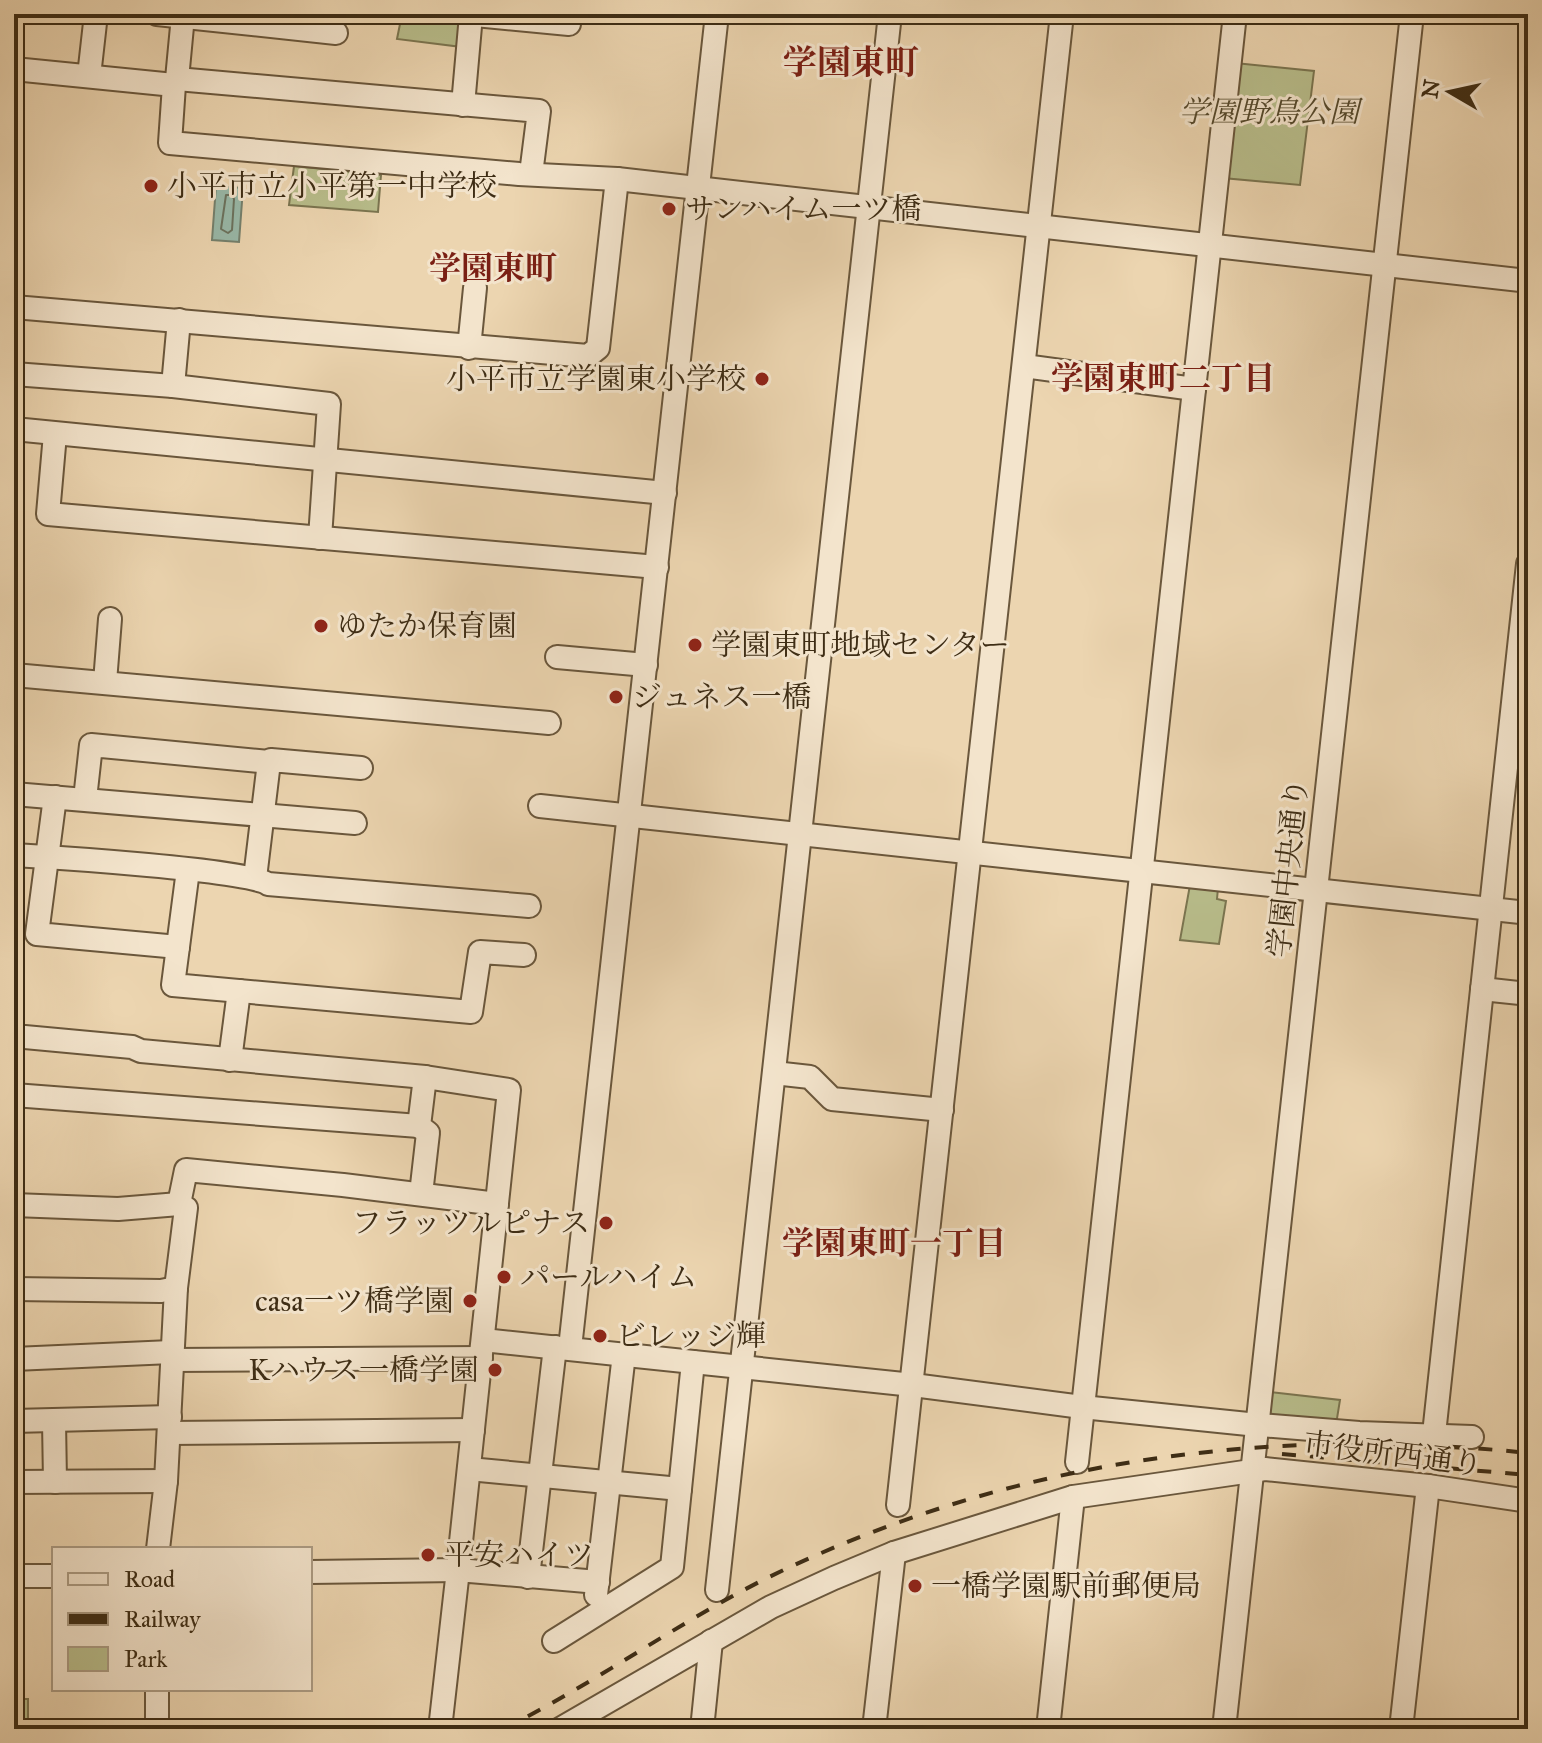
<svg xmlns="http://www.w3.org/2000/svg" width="1542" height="1743" viewBox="0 0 1542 1743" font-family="'IM FELL Great Primer','Noto Serif JP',serif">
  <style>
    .green { fill: #b8bd8b; stroke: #7b7550; stroke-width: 2 }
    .water { fill: #99b9a9; stroke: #75816e; stroke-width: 2 }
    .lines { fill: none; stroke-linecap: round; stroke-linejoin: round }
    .shore { stroke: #6c735f; stroke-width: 2 }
    .minor-casing { stroke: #6a573c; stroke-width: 26 }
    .minor { stroke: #f3e4cc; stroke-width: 22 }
    .rail { stroke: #3e2d15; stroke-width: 4; stroke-dasharray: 14 14; stroke-linecap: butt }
    .poi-dot { fill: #8f2418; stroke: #f3e4cc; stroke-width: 3 }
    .labels { text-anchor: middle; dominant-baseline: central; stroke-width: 6; stroke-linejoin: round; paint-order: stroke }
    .park-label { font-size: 30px; font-style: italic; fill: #564a2d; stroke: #f3e4cc }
    .poi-label { font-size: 30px; fill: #3e2d15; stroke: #f3e4cc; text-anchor: start }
    .street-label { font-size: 30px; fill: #3e2d15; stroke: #f3e4cc }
    .neighbourhood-label { font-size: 32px; font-weight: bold; fill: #7a1f14; stroke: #f3e4cc }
    .quarter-label { font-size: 34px; font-weight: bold; fill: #7a1f14; stroke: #f3e4cc }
  </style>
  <rect width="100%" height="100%" fill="#ecd5b0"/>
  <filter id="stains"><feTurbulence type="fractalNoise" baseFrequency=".0025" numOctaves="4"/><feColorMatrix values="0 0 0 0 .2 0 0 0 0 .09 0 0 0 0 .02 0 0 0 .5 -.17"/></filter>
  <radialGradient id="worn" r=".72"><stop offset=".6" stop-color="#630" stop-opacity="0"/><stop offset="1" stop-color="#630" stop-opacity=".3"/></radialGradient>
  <g class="green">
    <path d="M 402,14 L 459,18 L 462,47 L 397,39 Z"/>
    <path d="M 1235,63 L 1314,71 L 1300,185 L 1223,178 Z"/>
    <path d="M 294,166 L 381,175 L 378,212 L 289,205 Z"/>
    <path d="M 1190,885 L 1218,888 L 1217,899 L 1226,901 L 1219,944 L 1180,940 Z"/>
    <path d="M 1269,1392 L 1340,1400 L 1335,1431 L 1265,1424 Z"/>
    <rect x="14" y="1699" width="14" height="30"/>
  </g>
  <path class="water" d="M 216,186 L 243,188 L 239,242 L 212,240 Z"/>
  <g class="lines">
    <path class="shore" d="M 226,195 L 232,195 L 234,199 L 232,230 L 228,233 L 221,229 Z"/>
    <defs>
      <g id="minor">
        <path d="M 157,14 L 336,33"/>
        <path d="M 465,14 L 569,24 L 570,14"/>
        <path d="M 14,69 L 174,85 L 170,143 L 519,174 L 617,179 L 1528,281"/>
        <path d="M 89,76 L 96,14"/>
        <path d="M 177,79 L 183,16"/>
        <path d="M 174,85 L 177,79 L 539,111 L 531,174"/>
        <path d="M 463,105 L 471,15"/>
        <path d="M 14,307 L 588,356 L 598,348 L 617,179"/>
        <path d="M 469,348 L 475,288"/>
        <path d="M 1024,366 L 1194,389"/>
        <path d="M 14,374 L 173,386 L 329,404 L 320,538"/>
        <path d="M 173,386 L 179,320"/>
        <path d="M 14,429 L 665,493"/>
        <path d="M 55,434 L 48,514 L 657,567"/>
        <path d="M 557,657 L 646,665"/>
        <path d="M 14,675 L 549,723"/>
        <path d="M 105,682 L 110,619"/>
        <path d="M 14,794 L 355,823"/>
        <path d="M 55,797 L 37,934 L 178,947"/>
        <path d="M 85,799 L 91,745 L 269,762"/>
        <path d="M 540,806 L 1528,913"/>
        <path d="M 14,855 C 48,857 252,870 268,884 L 529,906"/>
        <path d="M 188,870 L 173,985 L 471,1012 L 480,952 L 524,955"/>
        <path d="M 255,878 L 269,762 L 271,760 L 361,768"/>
        <path d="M 1482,989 L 1528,994"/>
        <path d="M 14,1036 L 132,1047 L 141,1051 L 425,1077 L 509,1090 L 458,1570 L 310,1572"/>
        <path d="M 230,1060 L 239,991"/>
        <path d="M 774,1073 L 810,1077 L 832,1099 L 942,1110"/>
        <path d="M 14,1095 L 419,1126"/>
        <path d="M 421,1194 L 428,1133 L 419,1126 L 425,1077"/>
        <path d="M 14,1205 L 118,1209 L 179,1204"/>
        <path d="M 14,1289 L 161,1291 L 176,1288"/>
        <path d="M 483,1340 L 913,1385 L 1082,1407 L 1248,1424 L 1359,1433 L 1472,1437"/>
        <path d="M 570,1348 L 717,14"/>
        <path d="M 14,1359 L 171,1352"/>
        <path d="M 172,1360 L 481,1358"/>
        <path d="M 14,1421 L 170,1417"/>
        <path d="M 54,1421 L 55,1482"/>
        <path d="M 169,1433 L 473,1430"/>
        <path d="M 1434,1434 L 1528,564"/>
        <path d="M 1077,1462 L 1235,14"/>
        <path d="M 469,1469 L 680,1489"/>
        <path d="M 14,1482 L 166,1481"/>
        <path d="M 898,1505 L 1062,14"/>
        <path d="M 158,1549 L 166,1481 L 176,1288 L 186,1208 L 179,1204 L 186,1170 L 343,1185 L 497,1204"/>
        <path d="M 14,1576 L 54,1576"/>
        <path d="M 528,1577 L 555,1347"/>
        <path d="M 717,1590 L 890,14"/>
        <path d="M 596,1595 L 624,1354"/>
        <path d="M 554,1641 L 672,1567 L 693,1362"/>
        <path d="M 157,1729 L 157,1689"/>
        <path d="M 440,1729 L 458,1570 L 598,1582"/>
        <path d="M 560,1729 L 771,1607 L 834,1578 L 894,1553 L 1073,1497 L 1265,1469 L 1428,1486 L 1528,1501"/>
        <path d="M 702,1729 L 711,1641"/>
        <path d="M 874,1729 L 894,1553"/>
        <path d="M 1048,1729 L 1073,1497"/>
        <path d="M 1224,1729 L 1412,14"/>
        <path d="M 1401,1729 L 1428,1486"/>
      </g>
    </defs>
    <use href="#minor" class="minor-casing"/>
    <use href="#minor" class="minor"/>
    <g class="rail">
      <path d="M 1282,1454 L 1528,1475"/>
      <path d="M 503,1729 C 592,1685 673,1626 761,1581 C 1003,1461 1262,1425 1528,1453"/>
    </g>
  </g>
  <g class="poi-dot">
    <circle cx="151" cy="186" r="8"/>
    <circle cx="669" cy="209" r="8"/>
    <circle cx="762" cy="379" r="8"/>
    <circle cx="321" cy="626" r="8"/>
    <circle cx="695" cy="645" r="8"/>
    <circle cx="616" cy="697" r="8"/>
    <circle cx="606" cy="1223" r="8"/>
    <circle cx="504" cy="1277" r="8"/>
    <circle cx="470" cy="1301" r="8"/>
    <circle cx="600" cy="1336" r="8"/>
    <circle cx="495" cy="1370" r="8"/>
    <circle cx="428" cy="1555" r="8"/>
    <circle cx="915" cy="1586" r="8"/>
  </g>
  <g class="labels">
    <g class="park-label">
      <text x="1269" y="112">学園野鳥公園</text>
    </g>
    <g class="poi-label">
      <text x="167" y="186">小平市立小平第一中学校</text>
      <text x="685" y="209">サンハイム一ツ橋</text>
      <text x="746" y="379" text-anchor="end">小平市立学園東小学校</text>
      <text x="337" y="626">ゆたか保育園</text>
      <text x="711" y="645">学園東町地域センター</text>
      <text x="632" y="697">ジュネス一橋</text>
      <text x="590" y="1223" text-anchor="end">フラッツルピナス</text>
      <text x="520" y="1277">パールハイム</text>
      <text x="454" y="1301" text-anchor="end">casa一ツ橋学園</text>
      <text x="616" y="1336">ビレッジ輝</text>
      <text x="479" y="1370" text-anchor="end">Kハウス一橋学園</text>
      <text x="444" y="1555">平安ハイツ</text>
      <text x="931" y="1586">一橋学園駅前郵便局</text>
    </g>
    <g class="street-label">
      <text transform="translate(1288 868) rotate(-84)">学園中央通り</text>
      <text transform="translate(1393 1454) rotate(7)">市役所西通り</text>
    </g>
    <g class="neighbourhood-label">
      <text x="493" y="268">学園東町</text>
      <text x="1163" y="378">学園東町二丁目</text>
      <text x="894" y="1243">学園東町一丁目</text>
    </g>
    <g class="quarter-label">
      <text x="851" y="62">学園東町</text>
    </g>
  </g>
  <rect width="1542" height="1743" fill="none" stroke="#ecd5b0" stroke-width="48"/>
  <rect x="16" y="16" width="1510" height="1711" fill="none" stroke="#3e2d15" stroke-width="4"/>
  <rect x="24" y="24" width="1494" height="1695" fill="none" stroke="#3e2d15" stroke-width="2"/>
  <rect x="52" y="1547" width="260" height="144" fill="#f3e4cc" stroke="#ab9b83" stroke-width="2"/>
  <rect x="68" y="1573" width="40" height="12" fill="#f3e4cc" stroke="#ab9b83" stroke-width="2"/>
  <text x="124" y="1587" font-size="24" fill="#3e2d15">Road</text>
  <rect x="68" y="1613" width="40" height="12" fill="#3e2d15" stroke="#ab9b83" stroke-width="2"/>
  <text x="124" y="1627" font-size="24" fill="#3e2d15">Railway</text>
  <rect x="68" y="1647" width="40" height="24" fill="#b8bd8b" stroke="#ab9b83" stroke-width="2"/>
  <text x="124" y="1667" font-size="24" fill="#3e2d15">Park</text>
  <g transform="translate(1450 92) rotate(279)" stroke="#f3e4cc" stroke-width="6" paint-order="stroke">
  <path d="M0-6L14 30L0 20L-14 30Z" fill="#3e2d15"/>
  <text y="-12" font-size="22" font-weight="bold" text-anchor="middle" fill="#3e2d15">N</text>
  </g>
  <rect width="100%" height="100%" filter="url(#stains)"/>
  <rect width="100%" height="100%" fill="url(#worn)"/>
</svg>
